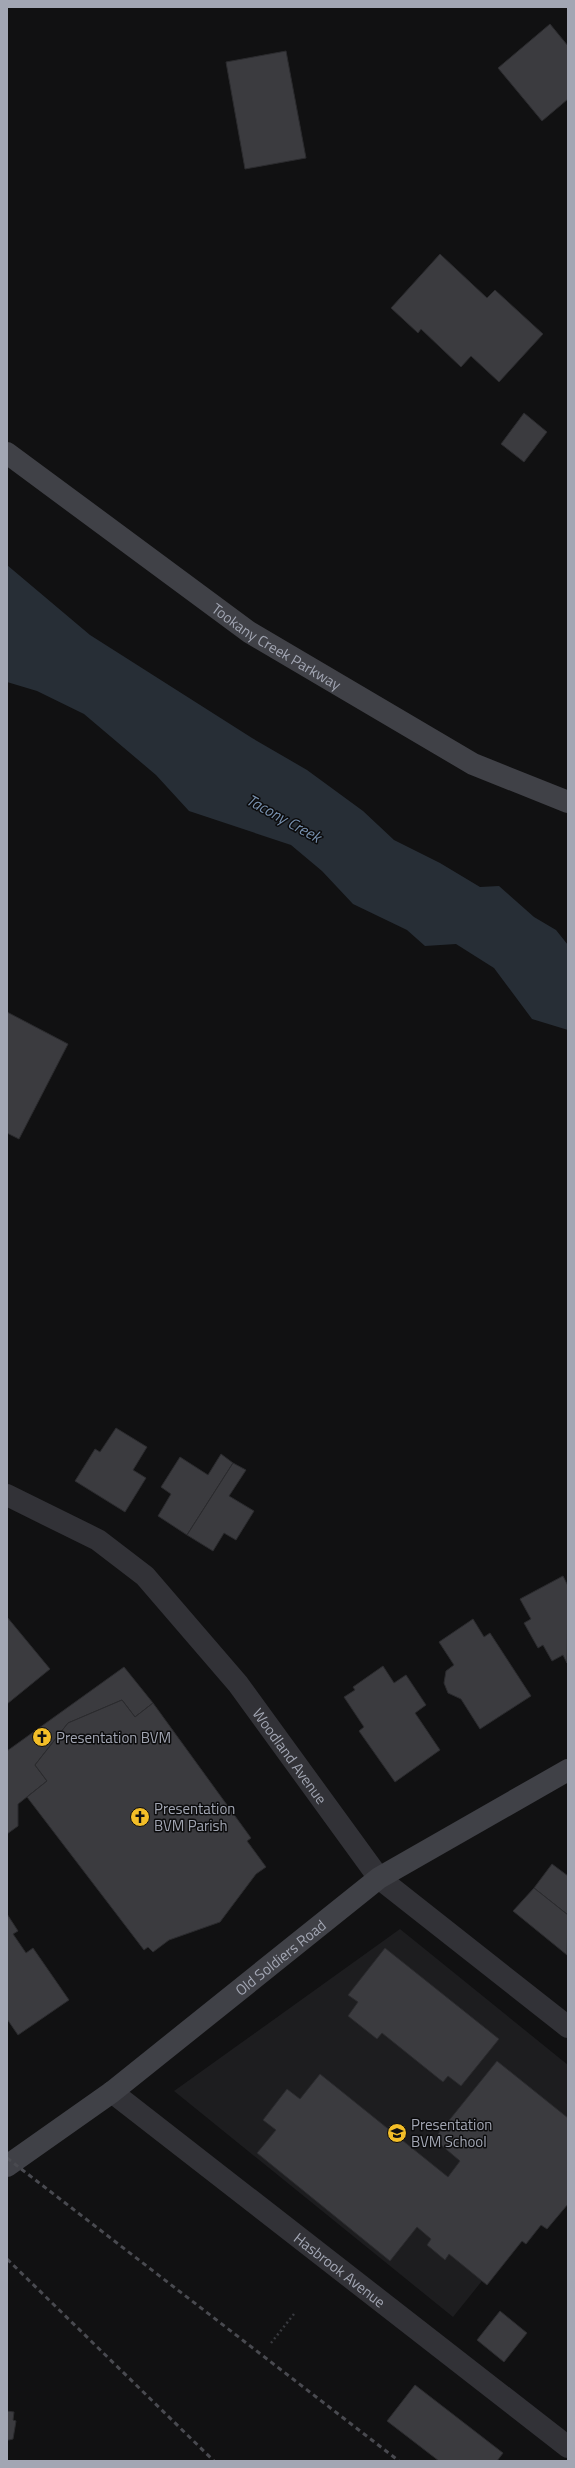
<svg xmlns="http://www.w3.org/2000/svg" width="575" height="2468" viewBox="0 0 575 2468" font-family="'Titillium Web',sans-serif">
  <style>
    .built { fill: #1d1d1f }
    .water { fill: #272e36 }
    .building { fill: #3b3b3f; stroke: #2b2b2e }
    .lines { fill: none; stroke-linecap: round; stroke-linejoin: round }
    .path { stroke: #38393e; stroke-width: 2.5; stroke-dasharray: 2 3; stroke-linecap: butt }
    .street { stroke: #323237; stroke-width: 22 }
    .secondary { stroke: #404147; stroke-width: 22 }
    .rail { stroke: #494a50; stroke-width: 3; stroke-dasharray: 5 4; stroke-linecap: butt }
    .labels { text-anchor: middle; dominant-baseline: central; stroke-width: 3; stroke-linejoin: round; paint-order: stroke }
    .street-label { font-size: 15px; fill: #a2a6b3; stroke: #0c0c0d }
    .poi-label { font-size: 15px; fill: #a2a6b3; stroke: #0c0c0d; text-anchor: start }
    .water-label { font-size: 16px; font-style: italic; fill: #7891af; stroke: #0c0c0d }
  </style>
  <rect width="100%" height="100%" fill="#111112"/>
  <path class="built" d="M 400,1929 L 568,2065 L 568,2174 L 453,2317 L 174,2091 Z"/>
  <path class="water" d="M 7,565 L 90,635 L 252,738 L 307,770 L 363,811 L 394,840 L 440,863 L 480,887 L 499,886 L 534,917 L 556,930 L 568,945 L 568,1030 L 532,1019 L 494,968 L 456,944 L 425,946 L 407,930 L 353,904 L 322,871 L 291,845 L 189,811 L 156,775 L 84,714 L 37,691 L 7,682 Z"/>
  <g class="building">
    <path d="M 550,24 L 568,46 L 568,99 L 542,121 L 498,68 Z"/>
    <path d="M 286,51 L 306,158 L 245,169 L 226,62 Z"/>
    <path d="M 440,254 L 487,298 L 495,290 L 543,334 L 499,382 L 471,356 L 461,367 L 421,329 L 418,333 L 391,308 Z"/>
    <path d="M 524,413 L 547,432 L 524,462 L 501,444 Z"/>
    <path d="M 7,1012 L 68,1044 L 19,1139 L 7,1133 Z"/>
    <path d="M 116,1428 L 147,1447 L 133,1470 L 146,1478 L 125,1512 L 75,1481 L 95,1449 L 100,1452 Z"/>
    <path d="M 221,1454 L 233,1463 L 187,1535 L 158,1516 L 171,1494 L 161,1487 L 180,1457 L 208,1475 Z"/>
    <path d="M 233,1463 L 246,1470 L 229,1496 L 254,1511 L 236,1540 L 224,1533 L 213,1551 L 187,1535 Z"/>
    <path d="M 563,1576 L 568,1586 L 567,1663 L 563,1655 L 552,1661 L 543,1645 L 538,1648 L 524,1623 L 531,1619 L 520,1599 Z"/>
    <path d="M 7,1617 L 50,1669 L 7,1704 Z"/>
    <path d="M 473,1619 L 484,1637 L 490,1633 L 531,1696 L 480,1729 L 461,1699 L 448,1693 L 444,1683 L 446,1671 L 454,1665 L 439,1642 Z"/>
    <path d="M 383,1666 L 394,1683 L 406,1675 L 426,1705 L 415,1713 L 440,1750 L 395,1782 L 359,1731 L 364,1727 L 344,1697 L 355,1690 L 353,1687 Z"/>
    <path d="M 124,1667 L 153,1703 L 135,1717 L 122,1700 L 68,1723 L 35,1765 L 47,1781 L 18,1804 L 18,1826 L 7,1834 L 7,1751 Z"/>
    <path d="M 122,1700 L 135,1717 L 153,1703 L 251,1838 L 247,1841 L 266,1867 L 256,1874 L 220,1922 L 169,1940 L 153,1952 L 148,1947 L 144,1950 L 27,1797 L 47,1781 L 35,1765 L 68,1723 Z"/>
    <path d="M 552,1864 L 568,1876 L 568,1915 L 534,1888 Z"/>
    <path d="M 534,1888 L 568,1915 L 567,1955 L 513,1911 Z"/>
    <path d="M 7,1914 L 18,1931 L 13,1934 L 26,1953 L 33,1948 L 69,2000 L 18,2035 L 7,2019 Z"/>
    <path d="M 385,1948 L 499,2039 L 461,2086 L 448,2076 L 443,2082 L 382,2033 L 377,2039 L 348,2016 L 358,2002 L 348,1995 Z"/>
    <path d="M 497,2061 L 568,2118 L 568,2204 L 547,2229 L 541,2225 L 526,2244 L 522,2241 L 487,2285 L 449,2254 L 445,2260 L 427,2245 L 431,2239 L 417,2227 L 390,2261 L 257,2153 L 276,2130 L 263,2120 L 287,2089 L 300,2099 L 320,2074 L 448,2177 L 460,2161 L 434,2139 Z"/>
    <path d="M 500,2311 L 527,2333 L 504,2362 L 477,2340 Z"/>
    <path d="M 415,2385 L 503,2453 L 497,2461 L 439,2461 L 387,2421 Z"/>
    <path d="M 7,2411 L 14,2412 L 13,2420 L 16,2421 L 13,2439 L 9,2440 L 7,2440 Z"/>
  </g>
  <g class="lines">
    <path class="path" d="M 271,2343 L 294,2314"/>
    <g class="street">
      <path id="s1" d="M 7,1495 L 98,1540 L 145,1576 L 238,1684 L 379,1878 L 568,2027"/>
      <path id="s2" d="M 112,2092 L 568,2447"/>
    </g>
    <g class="secondary">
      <path id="s3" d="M 7,453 L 249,632 L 473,764 L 568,802"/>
      <path id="s4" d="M 7,2166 L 112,2092 L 379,1878 L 568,1770"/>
    </g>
    <g class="rail">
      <path d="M 7,2158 L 399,2461"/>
      <path d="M 7,2259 L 214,2461"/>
    </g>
  </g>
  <defs>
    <symbol id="church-disc" viewBox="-11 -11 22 22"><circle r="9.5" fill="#f3be28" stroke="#0c0c0d"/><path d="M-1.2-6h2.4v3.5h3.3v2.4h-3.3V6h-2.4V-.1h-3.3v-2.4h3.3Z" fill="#111"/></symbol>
    <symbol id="school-disc" viewBox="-11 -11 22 22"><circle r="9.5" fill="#f3be28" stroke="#0c0c0d"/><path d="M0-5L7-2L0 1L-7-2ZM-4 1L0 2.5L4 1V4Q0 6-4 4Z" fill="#111"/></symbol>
  </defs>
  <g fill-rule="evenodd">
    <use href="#church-disc" x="31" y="1726" width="22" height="22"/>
    <use href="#church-disc" x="129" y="1806" width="22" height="22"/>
    <use href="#school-disc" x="386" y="2122" width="22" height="22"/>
  </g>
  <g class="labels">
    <g class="street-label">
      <text stroke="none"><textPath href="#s3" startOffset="332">Tookany Creek Parkway</textPath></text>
      <text stroke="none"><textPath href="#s1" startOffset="392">Woodland Avenue</textPath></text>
      <text stroke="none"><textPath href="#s4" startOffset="344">Old Soldiers Road</textPath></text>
      <text stroke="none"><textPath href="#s2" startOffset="289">Hasbrook Avenue</textPath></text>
    </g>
    <g class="poi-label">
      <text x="56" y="1737">Presentation BVM</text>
      <text x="154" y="1808">Presentation<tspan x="154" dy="17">BVM Parish</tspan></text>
      <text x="411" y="2124">Presentation<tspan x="411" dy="17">BVM School</tspan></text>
    </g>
    <g class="water-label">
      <text transform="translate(284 818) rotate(29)">Tacony Creek</text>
    </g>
  </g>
  <rect width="575" height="2468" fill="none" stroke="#a2a6b3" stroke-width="16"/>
</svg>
